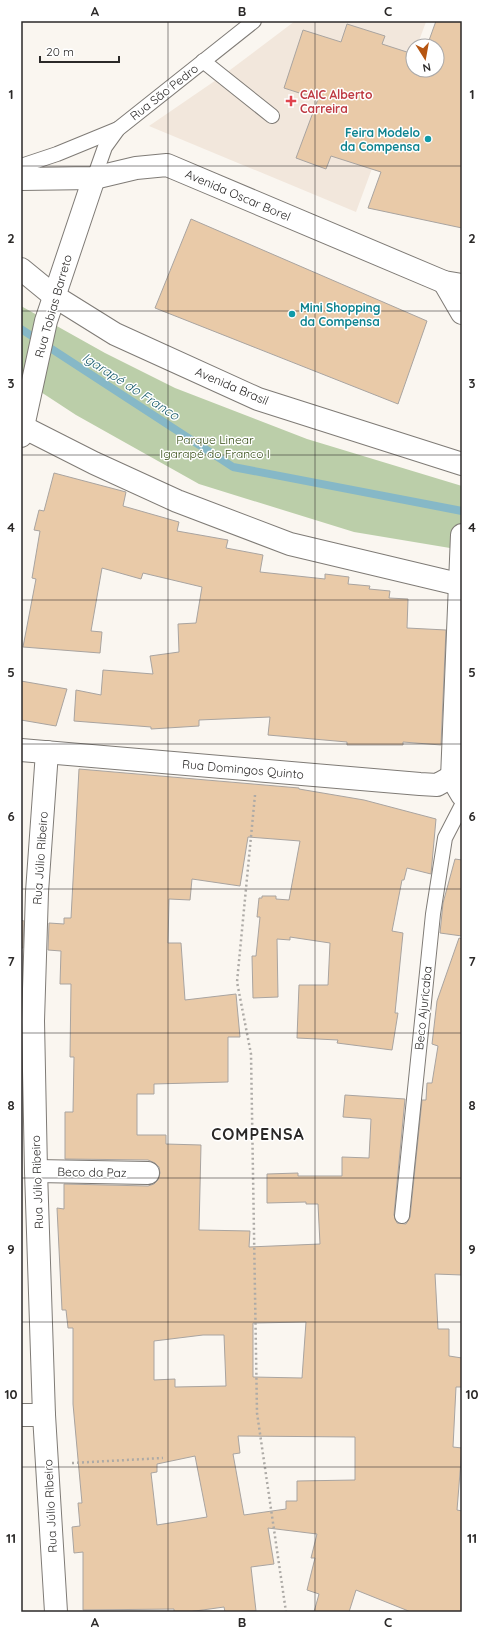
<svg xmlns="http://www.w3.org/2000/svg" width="483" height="1633" viewBox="0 0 483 1633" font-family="Quicksand,sans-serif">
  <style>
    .built { fill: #f2e7dc }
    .green { fill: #bbcea9 }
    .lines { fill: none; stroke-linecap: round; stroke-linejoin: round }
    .stream { stroke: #86b8c7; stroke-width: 8 }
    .building { fill: #e9caa8; stroke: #a9a4a0; fill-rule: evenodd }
    .service-casing { stroke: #7f7b76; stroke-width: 16 }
    .minor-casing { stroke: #7f7b76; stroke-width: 24 }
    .trunk-casing { stroke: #7f7b76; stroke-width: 24 }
    .path { stroke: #adaaa6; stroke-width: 2.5; stroke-dasharray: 2 3; stroke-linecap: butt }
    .service { stroke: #fff; stroke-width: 14 }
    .minor { stroke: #fff; stroke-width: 22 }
    .trunk { stroke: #fff; stroke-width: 22 }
    .grid { fill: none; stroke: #2b2928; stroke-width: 1; stroke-opacity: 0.55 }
    .health-dot { fill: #e0444e; stroke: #fff; stroke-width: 1.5 }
    .culture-dot { fill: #0f9aa8; stroke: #fff; stroke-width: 1.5 }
    .labels { text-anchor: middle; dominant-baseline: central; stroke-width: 3; stroke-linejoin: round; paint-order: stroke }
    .street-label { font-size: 12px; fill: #2b2928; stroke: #fff }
    .health-label { font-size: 12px; font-weight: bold; fill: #be3a42; stroke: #fff; text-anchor: start }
    .culture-label { font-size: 12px; font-weight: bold; fill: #0d838f; stroke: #fff; text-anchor: end }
    .park-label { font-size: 12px; fill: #334b12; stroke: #fff }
    .water-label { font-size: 13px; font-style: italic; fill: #15596a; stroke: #fff }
    .district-label { font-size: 16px; font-weight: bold; letter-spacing: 1px; fill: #2b2928; stroke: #fff }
    .neatline { fill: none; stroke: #2b2928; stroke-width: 1.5 }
    .grid-label { font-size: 13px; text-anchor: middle; font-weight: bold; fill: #2b2928 }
  </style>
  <rect width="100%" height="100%" fill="#faf6f0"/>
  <path class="built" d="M 295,21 L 426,22 L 417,46 L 413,46 L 413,57 L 356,212 L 149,126 L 222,76 Z"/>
  <path class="green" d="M 21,306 L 105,353 L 175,388 L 307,439 L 462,486 L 462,550 L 354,532 L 199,484 L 76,415 L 21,379 Z"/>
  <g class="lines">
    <path class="stream" d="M 21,329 L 233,467 L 462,511"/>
  </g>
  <g class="building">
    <path d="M 436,21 L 462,21 L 462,228 L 368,208 L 381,172 L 331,156 L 326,169 L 296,158 L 318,99 L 284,88 L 303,30 L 341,42 L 347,24 L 385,36 L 382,44 L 413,54 L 413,70 L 437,70 L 437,46 L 427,46 Z"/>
    <path d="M 191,219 L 427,321 L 398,404 L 155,308 Z"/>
    <path d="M 54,473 L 126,492 L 123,506 L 179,522 L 177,531 L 228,540 L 226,548 L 263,555 L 260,572 L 325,579 L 325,574 L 349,577 L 348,584 L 370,586 L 369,589 L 390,591 L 389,598 L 408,599 L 407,628 L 446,630 L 441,745 L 403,742 L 403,745 L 347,745 L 347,742 L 268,735 L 270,717 L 199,720 L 199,726 L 151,729 L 151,727 L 74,721 L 76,690 L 101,695 L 103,670 L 153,674 L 150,656 L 179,652 L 178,624 L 196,623 L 202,587 L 143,573 L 141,579 L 102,568 L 91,631 L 102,632 L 100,653 L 23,647 L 36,579 L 32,578 L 40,531 L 34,530 L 39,510 L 44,511 Z"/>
    <path d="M 21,681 L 67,689 L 56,726 L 21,720 Z"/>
    <path d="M 79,769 L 299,788 L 299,789 L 364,800 L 436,819 L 431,874 L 407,868 L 404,880 L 402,880 L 392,931 L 403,933 L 395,1013 L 398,1013 L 392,1050 L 337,1043 L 338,1040 L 297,1038 L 299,985 L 328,985 L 330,943 L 290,937 L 290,940 L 277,939 L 278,997 L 253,998 L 252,956 L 256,956 L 260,917 L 257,917 L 259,898 L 262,898 L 262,896 L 276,896 L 276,899 L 289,900 L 300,841 L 248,837 L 240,886 L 192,879 L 190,900 L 169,899 L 168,943 L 181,943 L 185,1000 L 236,994 L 240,1037 L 228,1037 L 228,1082 L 154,1084 L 154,1094 L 137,1094 L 137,1135 L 166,1135 L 166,1144 L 201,1145 L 199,1230 L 250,1231 L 249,1247 L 320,1244 L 318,1204 L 306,1204 L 306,1202 L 267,1203 L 267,1174 L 298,1173 L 298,1176 L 342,1176 L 342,1157 L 369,1158 L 371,1119 L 343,1117 L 345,1095 L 405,1099 L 394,1215 L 397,1223 L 406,1224 L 410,1217 L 422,1100 L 426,1100 L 427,1083 L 432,1083 L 438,1046 L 432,1044 L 437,1001 L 459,938 L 462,939 L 462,1275 L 435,1274 L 438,1329 L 449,1329 L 449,1356 L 462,1358 L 462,1387 L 456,1387 L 453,1447 L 462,1448 L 457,1510 L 462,1511 L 462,1612 L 411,1612 L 356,1590 L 349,1612 L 314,1612 L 319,1594 L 307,1590 L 315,1558 L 311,1558 L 317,1534 L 268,1528 L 274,1564 L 251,1567 L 256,1611 L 225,1612 L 224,1607 L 188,1612 L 174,1612 L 174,1609 L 83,1610 L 83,1552 L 74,1553 L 72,1527 L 80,1526 L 78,1503 L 82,1503 L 73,1404 L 73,1328 L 68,1328 L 66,1310 L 62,1310 L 57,1208 L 64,1209 L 64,1184 L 148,1186 L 154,1184 L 158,1180 L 160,1173 L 159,1167 L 155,1163 L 148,1160 L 65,1159 L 65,1112 L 73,1112 L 74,1057 L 70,1057 L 71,984 L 60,984 L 61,951 L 48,950 L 49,923 L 64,924 L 64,918 L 71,918 ZM 306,1322 L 302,1378 L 253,1377 L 253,1323 ZM 203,1335 L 224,1335 L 226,1386 L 175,1387 L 175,1379 L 154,1380 L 154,1341 ZM 238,1436 L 355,1437 L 355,1480 L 297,1481 L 297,1501 L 286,1501 L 286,1509 L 244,1515 L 233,1454 L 240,1453 ZM 195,1456 L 207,1517 L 157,1525 L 151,1473 L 157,1472 L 157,1464 Z"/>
    <path d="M 455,859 L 462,860 L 462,936 L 440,933 L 443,903 Z"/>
    <path d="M 21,920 L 24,921 L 23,948 L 21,948 Z"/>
  </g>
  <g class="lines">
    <defs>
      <g id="service">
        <path d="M 203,61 L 272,116"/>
        <path d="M 21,166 L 57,154 L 118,129"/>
        <path d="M 94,178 L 105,147 L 118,129 L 254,21"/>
        <path d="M 402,1216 L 433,914 L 445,838 L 462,805"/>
      </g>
      <g id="minor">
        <path d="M 21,179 L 94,178 L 136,168 L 167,165 L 444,282 L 462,285"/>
        <path d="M 444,282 L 462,313"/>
        <path d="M 21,436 L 46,321 L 94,178"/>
        <path d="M 462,535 L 452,778 L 462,795"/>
        <path d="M 21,750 L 420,784 L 437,785 L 462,771"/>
        <path d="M 47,752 L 37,892 L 33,1021 L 36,1171 L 44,1415 L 56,1612"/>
        <path d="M 36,1171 L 148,1173"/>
        <path d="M 21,1415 L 44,1415"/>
      </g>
      <g id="trunk">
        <path d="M 21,269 L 54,296 L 115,334 L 258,399 L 462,464"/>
        <path d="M 21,426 L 94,463 L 177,501 L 290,544 L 462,585"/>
      </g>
    </defs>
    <use href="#service" class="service-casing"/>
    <use href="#minor" class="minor-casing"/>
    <use href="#trunk" class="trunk-casing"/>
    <g class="path">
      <path d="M 255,795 L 237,982 L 251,1054 L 257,1413 L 286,1612"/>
      <path d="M 72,1463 L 163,1458"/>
    </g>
    <use href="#service" class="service"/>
    <use href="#minor" class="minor"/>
    <use href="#trunk" class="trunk"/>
  </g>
  <path class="grid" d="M 168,21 L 168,1612M 315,21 L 315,1612M 21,166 L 462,166M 21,311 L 462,311M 21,455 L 462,455M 21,600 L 462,600M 21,744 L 462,744M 21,889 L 462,889M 21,1033 L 462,1033M 21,1178 L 462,1178M 21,1322 L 462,1322M 21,1467 L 462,1467"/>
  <path class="health-dot" d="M289 95h4v4h4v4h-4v4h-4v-4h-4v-4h4z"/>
  <g class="culture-dot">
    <circle cx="428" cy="139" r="4"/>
    <circle cx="292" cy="314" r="4"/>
  </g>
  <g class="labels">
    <g class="street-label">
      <text transform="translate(164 92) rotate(-38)">Rua São Pedro</text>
      <text transform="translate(238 195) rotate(23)">Avenida Oscar Borel</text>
      <text transform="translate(53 306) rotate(-74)">Rua Tobias Barreto</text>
      <text transform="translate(232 386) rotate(23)">Avenida Brasil</text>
      <text transform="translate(243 769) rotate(5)">Rua Domingos Quinto</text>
      <text transform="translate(40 858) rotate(-86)">Rua Júlio Ribeiro</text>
      <text transform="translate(423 1008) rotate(-84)">Beco Ajuricaba</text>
      <text transform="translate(92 1172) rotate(1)">Beco da Paz</text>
      <text transform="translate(37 1182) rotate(-92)">Rua Júlio Ribeiro</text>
      <text transform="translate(50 1506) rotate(-93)">Rua Júlio Ribeiro</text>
    </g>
    <g class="health-label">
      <text x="300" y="94">CAIC Alberto<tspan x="300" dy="14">Carreira</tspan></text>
    </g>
    <g class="culture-label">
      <text x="420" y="132">Feira Modelo<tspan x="420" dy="14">da Compensa</tspan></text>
      <text x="300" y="307" text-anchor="start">Mini Shopping<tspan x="300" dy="14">da Compensa</tspan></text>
    </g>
    <g class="park-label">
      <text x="215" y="439">Parque Linear<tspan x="215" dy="14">Igarapé do Franco I</tspan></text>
    </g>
    <g class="water-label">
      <text transform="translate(131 386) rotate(33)">Igarapé do Franco</text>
    </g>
    <g class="district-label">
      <text x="258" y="1134">COMPENSA</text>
    </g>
  </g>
  <rect width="483" height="1633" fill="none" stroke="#ffffff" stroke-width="44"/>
  <g transform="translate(425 58) rotate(169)"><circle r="19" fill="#ffffff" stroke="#aaa9a9"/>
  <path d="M0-3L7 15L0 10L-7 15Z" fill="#b65511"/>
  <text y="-6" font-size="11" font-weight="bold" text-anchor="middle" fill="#2b2928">N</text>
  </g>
  <path d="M40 56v6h79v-6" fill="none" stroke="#2b2928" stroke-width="2"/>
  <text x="46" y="56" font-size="12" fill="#2b2928" stroke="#ffffff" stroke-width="3" paint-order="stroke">20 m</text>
  <rect x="22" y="22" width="439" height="1589" class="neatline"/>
  <g class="grid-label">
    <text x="95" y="16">A</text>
    <text x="242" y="16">B</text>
    <text x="388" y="16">C</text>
    <text x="11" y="99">1</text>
    <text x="472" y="99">1</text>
    <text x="11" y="243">2</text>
    <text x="472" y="243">2</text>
    <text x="11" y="388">3</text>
    <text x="472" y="388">3</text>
    <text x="11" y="532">4</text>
    <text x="472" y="532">4</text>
    <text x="11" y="677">5</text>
    <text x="472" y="677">5</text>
    <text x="11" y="821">6</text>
    <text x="472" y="821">6</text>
    <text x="11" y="966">7</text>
    <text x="472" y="966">7</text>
    <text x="11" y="1110">8</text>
    <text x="472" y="1110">8</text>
    <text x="11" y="1254">9</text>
    <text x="472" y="1254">9</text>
    <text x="11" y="1399">10</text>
    <text x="472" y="1399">10</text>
    <text x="11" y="1543">11</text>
    <text x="472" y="1543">11</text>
    <text x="95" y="1627">A</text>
    <text x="242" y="1627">B</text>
    <text x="388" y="1627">C</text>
  </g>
</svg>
